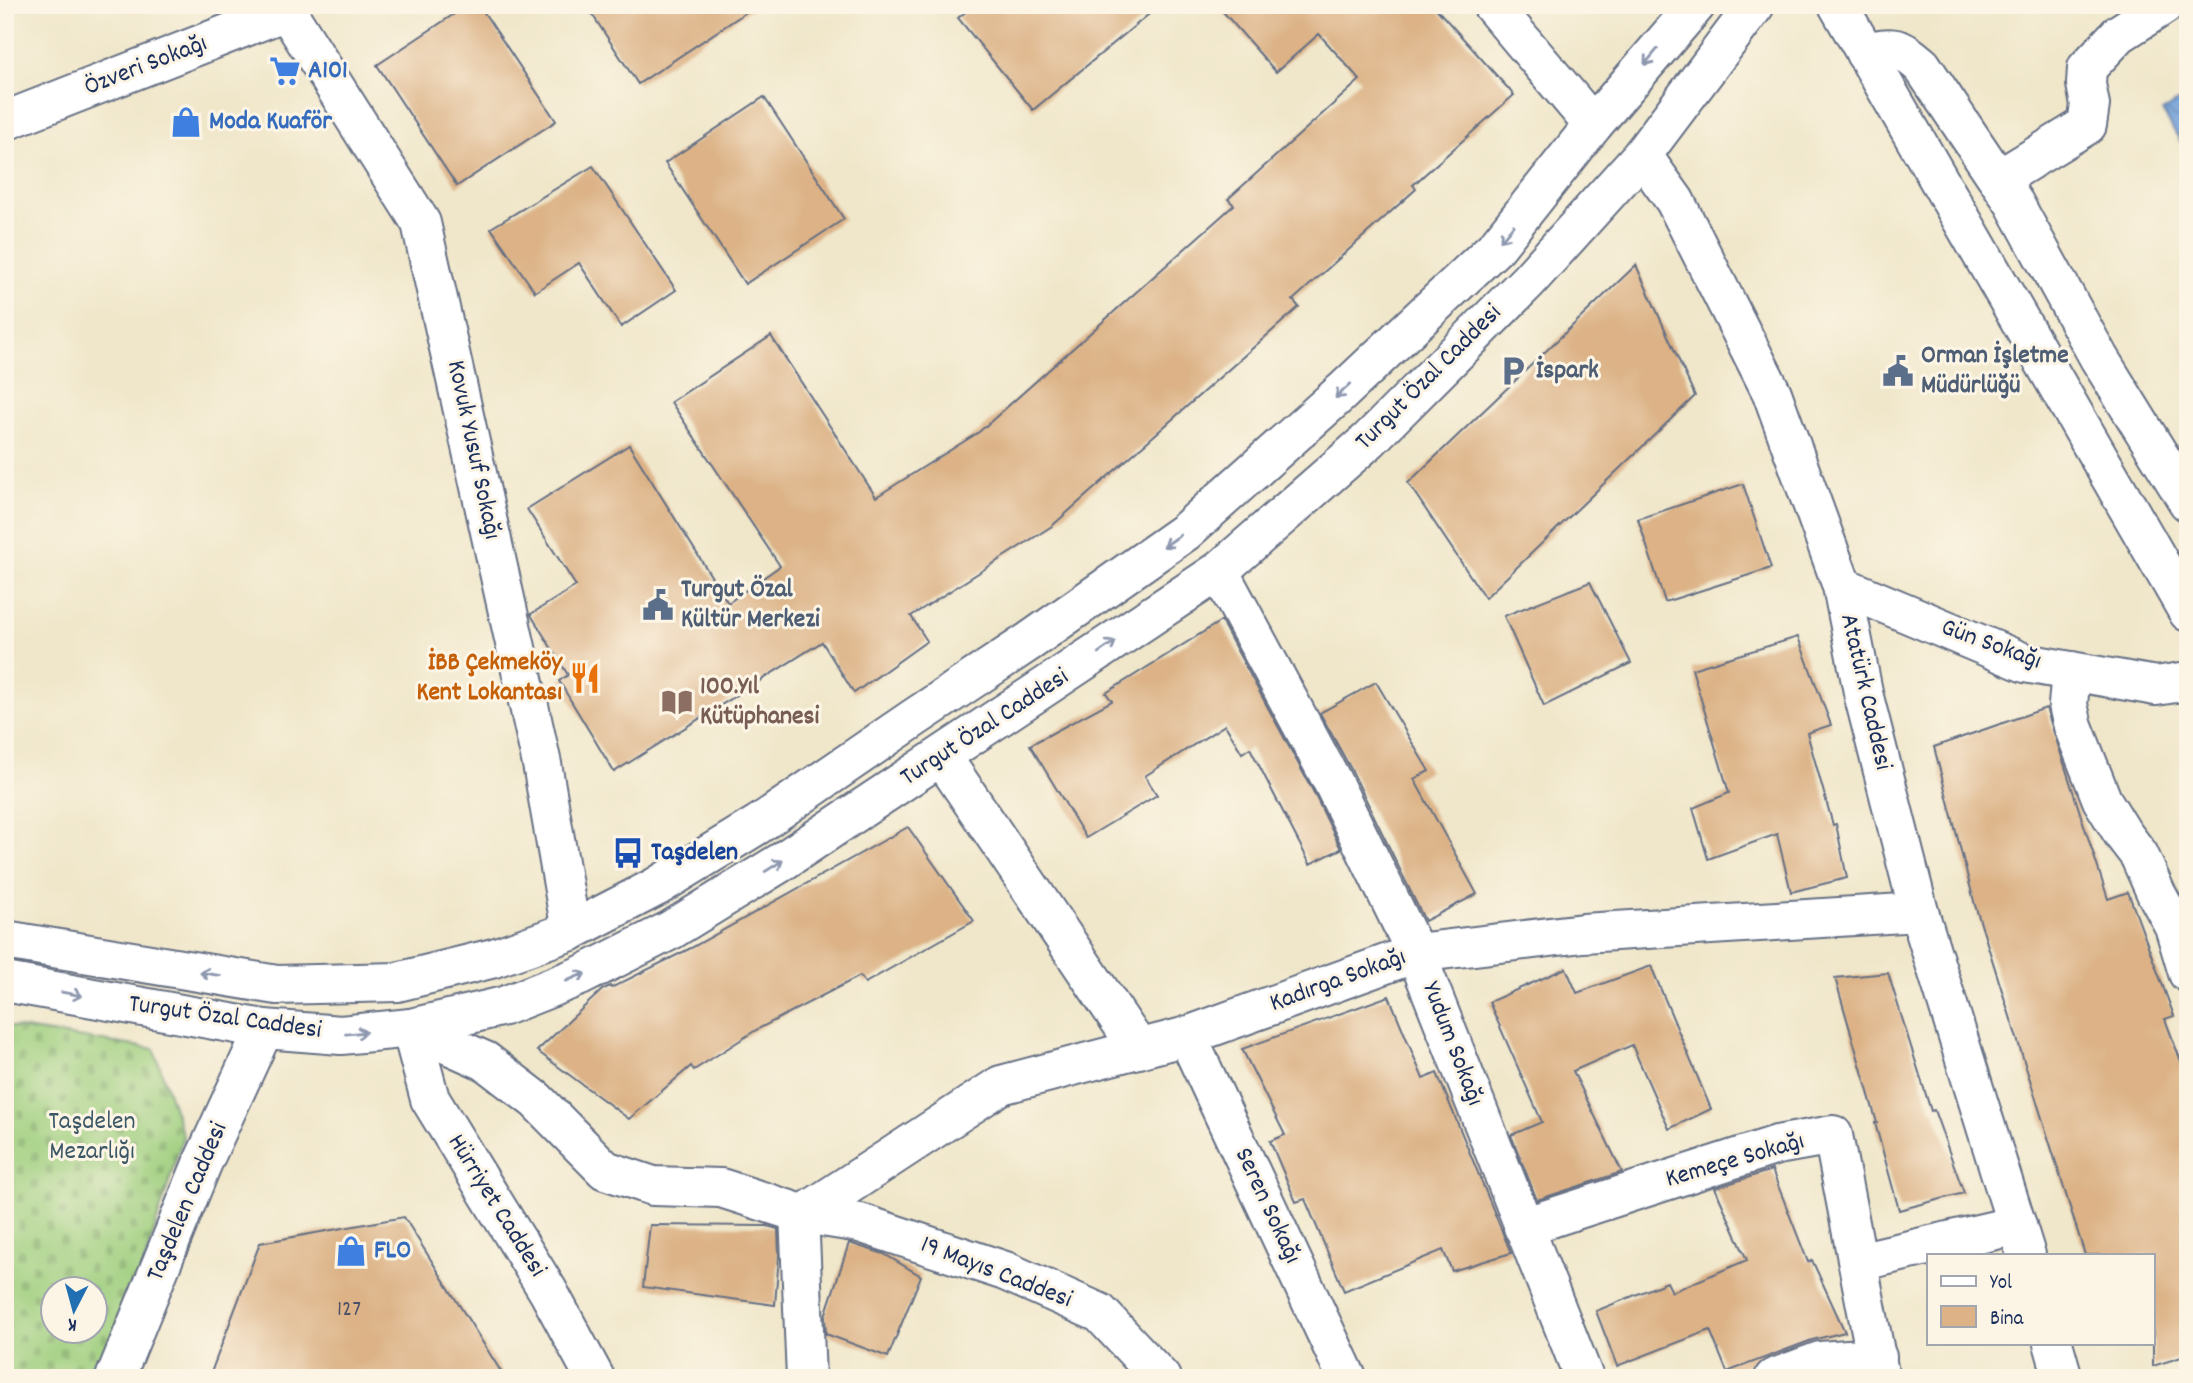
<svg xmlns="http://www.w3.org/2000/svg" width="2193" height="1383" viewBox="0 0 2193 1383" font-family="Dekko,sans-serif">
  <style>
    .cemetery { fill: url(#cemetery-stones); stroke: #5c7e6e; stroke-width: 2; fill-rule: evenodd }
    .water { fill: url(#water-waves); stroke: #44679b; stroke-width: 2 }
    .building { fill: #dcb286 }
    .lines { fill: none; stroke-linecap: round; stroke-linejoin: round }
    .minor-casing { stroke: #666f84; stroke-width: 42 }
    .major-casing { stroke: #666f84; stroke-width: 42 }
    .minor { stroke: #fff; stroke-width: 38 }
    .major { stroke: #fff; stroke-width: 38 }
    .oneway { stroke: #8d97ae }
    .labels { text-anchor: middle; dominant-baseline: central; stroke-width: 6; stroke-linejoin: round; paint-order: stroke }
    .number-label { font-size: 23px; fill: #4b5068 }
    .street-label { font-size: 26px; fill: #1b2f5e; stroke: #fcf5e5 }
    .shop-label { font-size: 26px; font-weight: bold; fill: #366cbe; stroke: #fcf5e5; text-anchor: start }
    .service-label { font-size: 26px; font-weight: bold; fill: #4e5e75; stroke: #fcf5e5; text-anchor: start }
    .food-label { font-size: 26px; font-weight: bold; fill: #c56008; stroke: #fcf5e5; text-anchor: end }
    .education-label { font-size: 26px; font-weight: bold; fill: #785e54; stroke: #fcf5e5; text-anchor: start }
    .transit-label { font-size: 26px; font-weight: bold; fill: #164399; stroke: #fcf5e5; text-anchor: start }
    .park-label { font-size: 26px; fill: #3c5766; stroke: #fcf5e5 }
  </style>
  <defs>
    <pattern id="cemetery-stones" width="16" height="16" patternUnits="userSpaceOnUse" patternTransform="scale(1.75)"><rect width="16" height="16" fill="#9dce7d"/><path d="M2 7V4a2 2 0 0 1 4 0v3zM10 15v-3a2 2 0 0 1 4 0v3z" fill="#87b16e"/></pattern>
    <pattern id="water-waves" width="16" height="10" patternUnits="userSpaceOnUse" patternTransform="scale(1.75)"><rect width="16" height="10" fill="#6e9fd8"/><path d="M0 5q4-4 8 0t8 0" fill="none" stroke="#5a82b2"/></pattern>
  </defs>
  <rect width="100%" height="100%" fill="#fcf5e5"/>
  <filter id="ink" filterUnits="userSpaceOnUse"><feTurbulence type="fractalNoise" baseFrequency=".0143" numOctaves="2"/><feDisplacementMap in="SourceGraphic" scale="14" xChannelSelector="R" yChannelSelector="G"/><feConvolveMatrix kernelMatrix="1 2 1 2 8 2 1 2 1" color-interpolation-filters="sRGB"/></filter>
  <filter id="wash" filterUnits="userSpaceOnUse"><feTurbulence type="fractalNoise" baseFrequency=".00686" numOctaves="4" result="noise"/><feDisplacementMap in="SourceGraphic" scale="28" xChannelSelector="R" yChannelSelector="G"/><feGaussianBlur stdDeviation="1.57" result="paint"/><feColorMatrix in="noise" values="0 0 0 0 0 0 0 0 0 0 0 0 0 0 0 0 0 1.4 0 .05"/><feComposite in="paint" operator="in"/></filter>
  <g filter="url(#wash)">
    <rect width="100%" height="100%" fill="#f0e7cb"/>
    <path class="cemetery" d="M 5,1026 L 154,1049 L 183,1136 L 142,1270 L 101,1378 L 5,1378 ZM 52,1288 L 94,1288 L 94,1330 L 52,1330 Z"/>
    <path class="water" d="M 2188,96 L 2188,154 L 2162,111 Z"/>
    <g id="blocks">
      <g class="building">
        <path d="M 468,5 L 479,5 L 556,121 L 457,186 L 377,65 Z"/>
        <path d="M 586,5 L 757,5 L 638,84 Z"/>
        <path d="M 974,5 L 1160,5 L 1033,110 L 958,18 Z"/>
        <path d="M 1217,5 L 1433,5 L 1514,95 L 1413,185 L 1416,189 L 1293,300 L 1299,307 L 1052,526 L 911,616 L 927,641 L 854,693 L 822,642 L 614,772 L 559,681 L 568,675 L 531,615 L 531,614 L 576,586 L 527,509 L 629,445 L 728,603 L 780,566 L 671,402 L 771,336 L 876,497 L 979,432 L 1234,205 L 1228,199 L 1360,80 L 1319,34 L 1276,72 Z"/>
        <path d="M 764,97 L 844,219 L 745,284 L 665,163 Z"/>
        <path d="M 593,166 L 676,290 L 621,327 L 579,263 L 535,292 L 491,228 Z"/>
        <path d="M 1636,265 L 1695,396 L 1485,598 L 1408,483 Z"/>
        <path d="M 1743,484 L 1771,568 L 1665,602 L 1638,519 Z"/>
        <path d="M 1590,582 L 1631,663 L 1544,706 L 1504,616 Z"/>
        <path d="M 1221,621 L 1313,791 L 1341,849 L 1310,864 L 1250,748 L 1242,753 L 1225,725 L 1145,776 L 1157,795 L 1086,838 L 1030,745 L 1112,701 L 1106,693 Z"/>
        <path d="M 1798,637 L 1831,725 L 1807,733 L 1833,825 L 1836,824 L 1847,878 L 1791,892 L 1777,834 L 1708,859 L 1693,808 L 1729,793 L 1692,669 Z"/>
        <path d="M 1376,682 L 1429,771 L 1414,779 L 1477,894 L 1425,921 L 1352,771 L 1320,713 Z"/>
        <path d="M 2046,708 L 2108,899 L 2128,892 L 2174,1016 L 2165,1019 L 2188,1080 L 2188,1355 L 2153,1366 L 2153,1255 L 2085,1255 L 1975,905 L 1934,747 Z"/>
        <path d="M 908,827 L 974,921 L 865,983 L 860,976 L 756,1030 L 694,1070 L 691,1066 L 629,1119 L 537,1051 L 602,990 L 610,986 L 611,988 L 691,948 Z"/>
        <path d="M 1651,966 L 1711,1109 L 1669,1129 L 1632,1045 L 1573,1071 L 1622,1172 L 1537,1200 L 1511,1135 L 1542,1122 L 1489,1002 L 1566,968 L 1577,993 Z"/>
        <path d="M 1888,973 L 1931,1111 L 1934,1110 L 1964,1193 L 1899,1210 L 1875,1123 L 1877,1123 L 1835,978 Z"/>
        <path d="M 1389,996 L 1423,1079 L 1437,1073 L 1511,1253 L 1452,1271 L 1443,1250 L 1344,1291 L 1305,1199 L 1296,1202 L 1270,1141 L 1285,1135 L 1242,1049 Z"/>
        <path d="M 1772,1170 L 1808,1262 L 1812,1260 L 1845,1332 L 1812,1340 L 1727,1372 L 1710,1330 L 1617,1366 L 1596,1311 L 1667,1282 L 1672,1292 L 1747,1260 L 1715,1188 Z"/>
        <path d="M 404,1217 L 505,1378 L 209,1378 L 260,1243 Z"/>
        <path d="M 650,1225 L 767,1226 L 778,1229 L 779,1256 L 775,1305 L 643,1287 Z"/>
        <path d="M 849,1243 L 884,1254 L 921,1276 L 888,1357 L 826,1334 L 825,1316 Z"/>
      </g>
    </g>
  </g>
  <g filter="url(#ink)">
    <use href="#blocks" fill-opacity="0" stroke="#666f84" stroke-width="2"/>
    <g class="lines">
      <defs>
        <g id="minor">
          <path d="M 283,5 L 421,223 L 542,764 L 571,931"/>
          <path d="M 1492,5 L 1593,125"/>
          <path d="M 1838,5 L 2188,612"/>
          <path d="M 1865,53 C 1894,44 1900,47 1922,66 L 2014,203 L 2099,358 L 2188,502"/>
          <path d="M 5,121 L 286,11"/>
          <path d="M 1642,155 L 1675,201 L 1772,393 L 1842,586 L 1864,697 L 1919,912 L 2026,1255"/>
          <path d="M 1999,179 L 2087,125 L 2090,105 L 2086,84 L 2087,68 L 2119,34 L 2164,5"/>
          <path d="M 1219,571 L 1332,781 L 1416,953 L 1584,1378"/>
          <path d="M 1842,586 L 2025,663 L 2156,686 L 2188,681"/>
          <path d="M 2071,671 L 2068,705 L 2073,726 L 2102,800 L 2123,834 L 2139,855 L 2156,893 L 2174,926 L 2188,973"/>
          <path d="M 942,757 L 1139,1049"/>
          <path d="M 411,1028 L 485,1061 L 536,1100 L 605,1170 L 653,1186 L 721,1188 L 799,1213 L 806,1378"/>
          <path d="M 411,1028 L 430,1099 L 548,1291 L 595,1378"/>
          <path d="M 1187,1036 L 1347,1378"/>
          <path d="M 804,1214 L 1001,1085 L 1187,1036 L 1416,953 L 1583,933 L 1919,912"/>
          <path d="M 804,1214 L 860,1223 L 1005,1271 L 1100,1313 L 1161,1378"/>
          <path d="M 1523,1227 L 1777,1145 L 1833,1135 L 1880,1378"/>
          <path d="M 1858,1262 L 2017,1225"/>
          <path d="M 2053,1343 L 2063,1378"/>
          <path d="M 115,1378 L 202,1164 L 264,1029"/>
          <path d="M 1774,1378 L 1820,1361 L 1877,1357"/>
        </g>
        <g id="major">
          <path d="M 5,940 L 277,985 L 397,982 L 494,958 L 571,931 L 656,887 L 759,824 L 914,718 L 1030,641 L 1185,532 L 1343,391 L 1497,246 L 1593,125 L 1696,5"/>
          <path d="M 5,982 L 264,1029 L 341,1035 L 411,1028 L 504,1006 L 580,976 L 671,930 L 780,863 L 1219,571 L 1369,440 L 1528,281 L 1642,155 L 1755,5"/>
        </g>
      </defs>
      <use href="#minor" class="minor-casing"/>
      <use href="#major" class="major-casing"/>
      <use href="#minor" class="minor"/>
      <use href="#major" class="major"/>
    </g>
    <defs><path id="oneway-shaft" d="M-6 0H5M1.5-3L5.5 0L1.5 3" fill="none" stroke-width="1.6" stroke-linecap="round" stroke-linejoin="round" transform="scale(1.75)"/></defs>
    <g class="oneway">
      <use href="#oneway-shaft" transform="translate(1651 57) rotate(130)"/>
      <use href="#oneway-shaft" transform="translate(1507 233) rotate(129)"/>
      <use href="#oneway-shaft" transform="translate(1343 391) rotate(137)"/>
      <use href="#oneway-shaft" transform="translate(1172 541) rotate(145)"/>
      <use href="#oneway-shaft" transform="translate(1107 647) rotate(-34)"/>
      <use href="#oneway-shaft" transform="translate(774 866) rotate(-32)"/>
      <use href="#oneway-shaft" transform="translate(210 974) rotate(-171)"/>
      <use href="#oneway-shaft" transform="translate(576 977) rotate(-23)"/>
      <use href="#oneway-shaft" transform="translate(72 994) rotate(10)"/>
      <use href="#oneway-shaft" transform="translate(356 1033) rotate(-6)"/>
    </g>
  </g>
  <defs>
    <symbol id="supermarket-bare" viewBox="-9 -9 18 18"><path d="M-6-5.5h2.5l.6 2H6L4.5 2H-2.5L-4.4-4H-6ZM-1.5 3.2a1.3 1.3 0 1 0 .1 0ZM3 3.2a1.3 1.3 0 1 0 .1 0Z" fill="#3f7fe0" stroke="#fcf5e5" stroke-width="2.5" paint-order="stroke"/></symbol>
    <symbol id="shop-bare" viewBox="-9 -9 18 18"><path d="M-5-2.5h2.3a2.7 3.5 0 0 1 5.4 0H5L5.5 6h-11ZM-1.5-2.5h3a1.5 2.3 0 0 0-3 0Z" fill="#3f7fe0" stroke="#fcf5e5" stroke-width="2.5" paint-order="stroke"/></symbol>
    <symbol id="parking-bare" viewBox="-9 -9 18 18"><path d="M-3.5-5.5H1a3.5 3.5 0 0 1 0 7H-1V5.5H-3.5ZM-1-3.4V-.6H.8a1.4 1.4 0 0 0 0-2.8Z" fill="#5c6f8a" stroke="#fcf5e5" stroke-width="2.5" paint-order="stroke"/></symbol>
    <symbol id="civic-bare" viewBox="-9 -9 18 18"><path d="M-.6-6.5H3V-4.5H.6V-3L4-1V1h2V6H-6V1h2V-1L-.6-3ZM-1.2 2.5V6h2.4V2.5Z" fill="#5c6f8a" stroke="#fcf5e5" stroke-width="2.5" paint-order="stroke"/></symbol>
    <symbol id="restaurant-bare" viewBox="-9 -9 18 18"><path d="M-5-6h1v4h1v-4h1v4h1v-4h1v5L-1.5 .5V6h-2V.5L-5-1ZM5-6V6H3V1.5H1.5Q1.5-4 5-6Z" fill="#e8710a" stroke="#fcf5e5" stroke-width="2.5" paint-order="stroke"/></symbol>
    <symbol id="library-bare" viewBox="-9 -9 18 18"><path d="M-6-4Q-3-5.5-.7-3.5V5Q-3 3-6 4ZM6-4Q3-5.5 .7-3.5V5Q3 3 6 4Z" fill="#8d6e63" stroke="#fcf5e5" stroke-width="2.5" paint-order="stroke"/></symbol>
    <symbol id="bus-bare" viewBox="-9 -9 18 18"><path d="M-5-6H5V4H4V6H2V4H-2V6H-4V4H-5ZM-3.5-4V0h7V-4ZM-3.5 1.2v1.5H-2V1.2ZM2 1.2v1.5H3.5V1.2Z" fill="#1a4fb4" stroke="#fcf5e5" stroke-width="2.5" paint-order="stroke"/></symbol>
  </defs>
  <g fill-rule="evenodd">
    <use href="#supermarket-bare" x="263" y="49" width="44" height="44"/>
    <use href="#shop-bare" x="164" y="100" width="44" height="44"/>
    <use href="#parking-bare" x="1491" y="349" width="44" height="44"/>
    <use href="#civic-bare" x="1876" y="349" width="44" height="44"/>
    <use href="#civic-bare" x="636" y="583" width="44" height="44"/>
    <use href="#restaurant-bare" x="563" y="656" width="44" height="44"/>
    <use href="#library-bare" x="655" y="680" width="44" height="44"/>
    <use href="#bus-bare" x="606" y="831" width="44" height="44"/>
    <use href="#shop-bare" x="329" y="1229" width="44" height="44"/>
  </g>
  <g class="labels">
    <g class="number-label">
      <text x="349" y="1310">127</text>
    </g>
    <g class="street-label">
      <text transform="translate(146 66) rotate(-21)">Özveri Sokağı</text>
      <text transform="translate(1429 378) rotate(-45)">Turgut Özal Caddesi</text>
      <text transform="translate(473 450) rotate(78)">Kovuk Yusuf Sokağı</text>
      <text transform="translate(1991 645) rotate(20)">Gün Sokağı</text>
      <text transform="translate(1865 692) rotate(77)">Atatürk Caddesi</text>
      <text transform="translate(985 728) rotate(-33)">Turgut Özal Caddesi</text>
      <text transform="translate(1338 981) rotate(-20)">Kadırga Sokağı</text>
      <text transform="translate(225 1018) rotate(8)">Turgut Özal Caddesi</text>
      <text transform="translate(1452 1044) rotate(69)">Yudum Sokağı</text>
      <text transform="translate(1735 1161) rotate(-16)">Kemeçe Sokağı</text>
      <text transform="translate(188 1202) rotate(-67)">Taşdelen Caddesi</text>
      <text transform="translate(496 1206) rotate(58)">Hürriyet Caddesi</text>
      <text transform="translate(1267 1206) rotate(65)">Seren Sokağı</text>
      <text transform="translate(996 1273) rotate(21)">19 Mayıs Caddesi</text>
    </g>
    <g class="shop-label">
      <text x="308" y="71">A101</text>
      <text x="209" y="122">Moda Kuaför</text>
      <text x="374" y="1251">FLO</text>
    </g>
    <g class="service-label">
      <text x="1921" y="356">Orman İşletme<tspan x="1921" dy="30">Müdürlüğü</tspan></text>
      <text x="1536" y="371">İspark</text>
      <text x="681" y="590">Turgut Özal<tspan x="681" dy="30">Kültür Merkezi</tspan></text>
    </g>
    <g class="food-label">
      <text x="562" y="663">İBB Çekmeköy<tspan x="562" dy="30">Kent Lokantası</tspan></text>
    </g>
    <g class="education-label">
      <text x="700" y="687">100.Yıl<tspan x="700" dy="30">Kütüphanesi</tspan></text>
    </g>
    <g class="transit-label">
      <text x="651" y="853">Taşdelen</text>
    </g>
    <g class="park-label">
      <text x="92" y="1122">Taşdelen<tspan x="92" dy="30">Mezarlığı</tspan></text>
    </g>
  </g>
  <rect width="2193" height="1383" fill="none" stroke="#fcf5e5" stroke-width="28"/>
  <rect x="1927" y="1254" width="228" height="91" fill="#fcf5e5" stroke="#a2a6af" stroke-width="2"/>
  <rect x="1941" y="1276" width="35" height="10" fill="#ffffff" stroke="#a2a6af" stroke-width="2"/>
  <text x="1990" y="1288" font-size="21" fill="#1b2f5e">Yol</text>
  <rect x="1941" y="1306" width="35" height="21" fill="#dcb286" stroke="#a2a6af" stroke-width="2"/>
  <text x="1990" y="1324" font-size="21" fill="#1b2f5e">Bina</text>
  <g transform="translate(74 1310) rotate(186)"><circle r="33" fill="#fcf5e5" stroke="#a2a6af" stroke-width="2"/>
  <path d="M0-5L12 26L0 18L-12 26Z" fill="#1f6fb2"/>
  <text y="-10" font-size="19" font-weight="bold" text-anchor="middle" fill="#1b2f5e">K</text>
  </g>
</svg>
